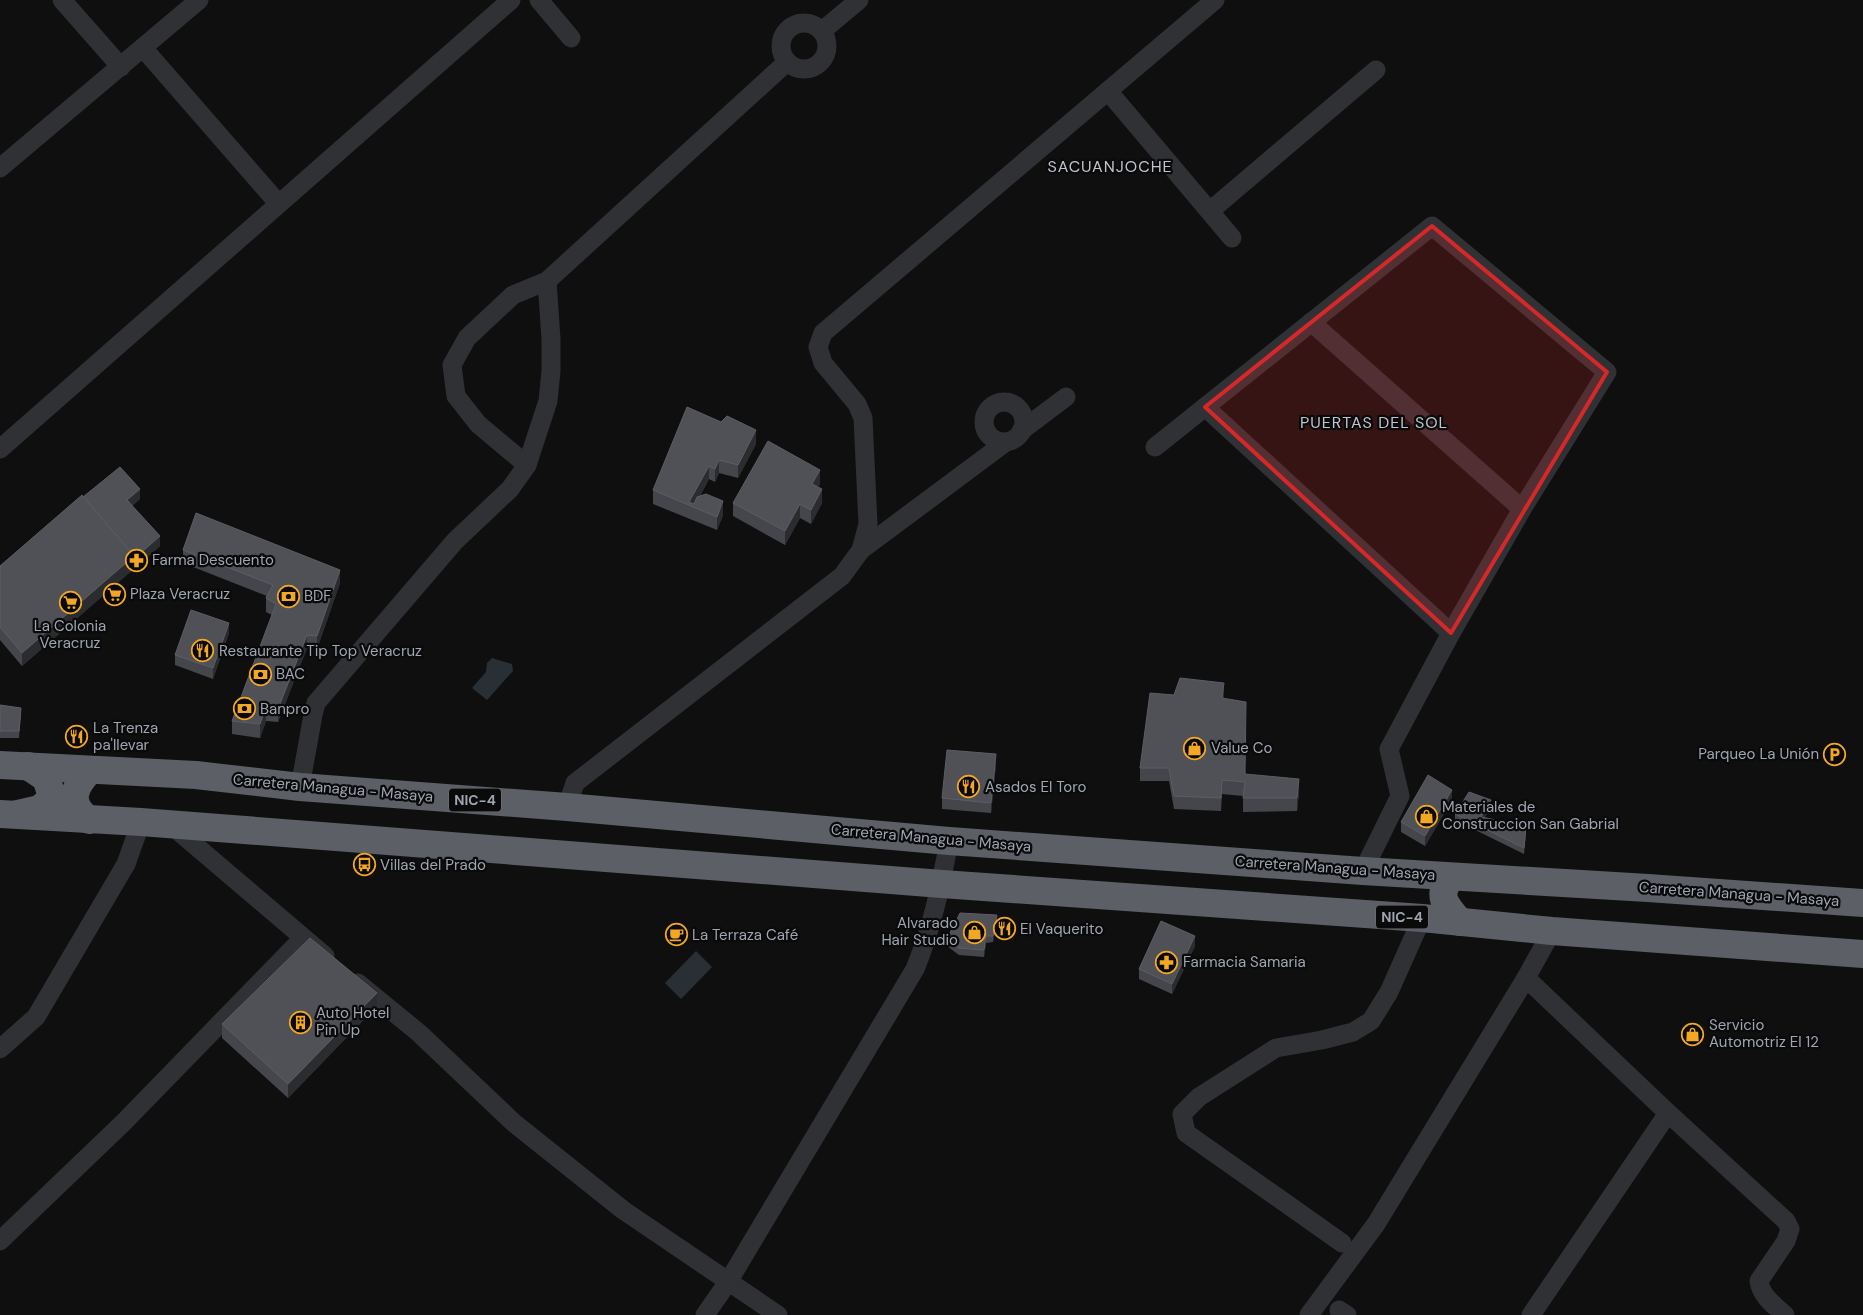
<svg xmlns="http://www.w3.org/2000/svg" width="1863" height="1315" viewBox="0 0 1863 1315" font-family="'DM Sans',sans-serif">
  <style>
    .water { fill: #283036 }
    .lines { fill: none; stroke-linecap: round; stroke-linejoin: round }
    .street { stroke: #303135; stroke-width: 19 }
    .highway { stroke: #5c5f66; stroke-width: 28 }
    .wall { fill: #45464b }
    .shaded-wall { fill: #2b2c2f }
    .building { fill: #4f5156; stroke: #5b5e64 }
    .marked { fill: #d62828; fill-opacity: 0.2; stroke: #d62828; stroke-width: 4; stroke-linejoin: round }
    .labels { text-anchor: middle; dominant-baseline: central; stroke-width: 4.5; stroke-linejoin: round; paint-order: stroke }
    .shield { fill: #0a0a0b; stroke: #73777f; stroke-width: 1 }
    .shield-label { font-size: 14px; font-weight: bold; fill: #a0a6b1 }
    .poi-label { font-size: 15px; fill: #a0a6b1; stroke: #0a0a0b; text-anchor: start }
    .street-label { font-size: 15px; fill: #a0a6b1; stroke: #0a0a0b }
    .neighbourhood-label { font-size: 16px; letter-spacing: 1px; fill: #c1c4ce; stroke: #0a0a0b }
  </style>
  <rect width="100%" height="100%" fill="#0f0f10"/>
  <g class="water">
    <path d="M 492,658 L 512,664 L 513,671 L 487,700 L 472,688 L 486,672 L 487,663 Z"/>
    <path d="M 696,951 L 712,967 L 681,999 L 665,983 Z"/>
  </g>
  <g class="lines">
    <g class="street">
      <path d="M 62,0 L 121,67"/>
      <path d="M 539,0 L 571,38"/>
      <circle cx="804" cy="46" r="23"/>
      <path d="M 822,31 L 859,0"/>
      <path d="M 143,48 L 278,203"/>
      <path d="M 1108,91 L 1232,238"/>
      <path d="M 0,168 L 199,0"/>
      <path d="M 1210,211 L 1376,70"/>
      <path d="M 1311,322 L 1522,509"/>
      <circle cx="1004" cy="422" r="20"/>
      <path d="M 1205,407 L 1451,633"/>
      <path d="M 1021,431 L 1066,397"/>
      <path d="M 1155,447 L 1432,226 L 1607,372 L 1522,509 L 1451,633 L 1389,749 L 1400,796 L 1363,871"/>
      <path d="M 0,449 L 511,0"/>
      <path d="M 527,465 L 478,424 L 456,396 L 452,365 L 467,338 L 513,295 L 547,281 L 787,62"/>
      <path d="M 861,550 L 1006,442"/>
      <path d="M 300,787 L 313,715 L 316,703 L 455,541 L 510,489 L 527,465 L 548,401 L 551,371 L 551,339 L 547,281"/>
      <path d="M 567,807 L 575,783 L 842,576 L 861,550 L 868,524 L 863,418 L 857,404 L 823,363 L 818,347 L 823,333 L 1215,0"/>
      <path d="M 170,824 L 325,956"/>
      <path d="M 1526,978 L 1668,1113 L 1786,1221 L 1790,1229 L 1786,1241 L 1759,1281 C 1761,1296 1774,1305 1785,1315"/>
      <path d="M 358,983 L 419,1033 L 514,1123 L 623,1210 L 778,1315"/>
      <path d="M 0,1049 L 36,1017 L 126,864 L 141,822"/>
      <path d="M 0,1241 L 124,1122 L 303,938"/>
      <path d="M 1342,1243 L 1186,1133 L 1182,1114 L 1199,1097 L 1276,1048 L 1322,1040 L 1353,1032 L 1371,1021 L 1389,992 L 1422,918"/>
      <path d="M 1339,1310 L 1347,1315"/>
      <path d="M 705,1315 L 728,1282 L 915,969 C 932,928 941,885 949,841"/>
      <path d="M 1309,1315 L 1376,1224 L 1526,978 L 1552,931"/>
      <path d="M 1531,1315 L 1668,1113"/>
    </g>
    <g class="highway">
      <path d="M 0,765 L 196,775 L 300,787 L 567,807 L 949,841 L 1363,871 L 1648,888 L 1863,903"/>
      <path d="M 0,814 L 141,822 L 942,884 L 1422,918 L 1552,931 L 1863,954"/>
      <path d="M 18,814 L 40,809 L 50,800 L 51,793 L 46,778 L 28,766"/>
      <path d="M 89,820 C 67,803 73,788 90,770"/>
      <path d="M 1452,877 C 1435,895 1446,906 1460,922"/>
    </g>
  </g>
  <g class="wall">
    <path d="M 756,444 L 738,478 L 719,473 L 715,482 L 709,479 L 700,496 L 723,515 L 717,530 L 653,504 L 653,490 Z"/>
    <path d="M 820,484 L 818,487 L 822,503 L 811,524 L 800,518 L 785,545 L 733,516 L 733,503 Z"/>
    <path d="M 83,497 L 140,499 L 132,506 L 160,546 L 22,666 L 0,640 L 0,566 Z"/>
    <path d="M 183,550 L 340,583 L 317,649 L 307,648 L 278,722 L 266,721 L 260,738 L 232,734 L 232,721 L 272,615 L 266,612 L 266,598 L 267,596 L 183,563 Z"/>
    <path d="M 229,633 L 213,679 L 175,665 L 175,655 Z"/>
    <path d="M 1174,695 L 1224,696 L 1223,699 L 1245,774 L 1299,792 L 1297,811 L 1243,812 L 1243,796 L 1222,794 L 1221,811 L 1174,809 L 1169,781 L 1140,781 L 1140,768 Z"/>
    <path d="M 0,705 L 21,714 L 19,738 L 0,738 Z"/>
    <path d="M 996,765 L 991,813 L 942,809 L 942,798 Z"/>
    <path d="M 1452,800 L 1425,846 L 1401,832 L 1401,822 Z"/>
    <path d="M 1491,807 L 1484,818 L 1526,833 L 1524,854 L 1455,820 L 1455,814 Z"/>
    <path d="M 997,921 L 993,942 L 986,943 L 984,957 L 959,955 L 947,946 L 947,939 Z"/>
    <path d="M 1195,946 L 1172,994 L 1139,979 L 1139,969 Z"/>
    <path d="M 377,1006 L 288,1098 L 222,1038 L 222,1024 Z"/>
  </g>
  <g class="shaded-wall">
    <path d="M 756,430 L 756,444 L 738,478 L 738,465 Z"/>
    <path d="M 719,460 L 719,473 L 715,482 L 715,469 Z"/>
    <path d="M 709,466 L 709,479 L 694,507 L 689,502 Z"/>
    <path d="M 820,470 L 820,484 L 812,497 L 812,484 Z"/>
    <path d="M 140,489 L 140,499 L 127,510 L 127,500 Z"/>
    <path d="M 822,489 L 822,503 L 811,524 L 811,510 Z"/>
    <path d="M 723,501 L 723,515 L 717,530 L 717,517 Z"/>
    <path d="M 800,504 L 800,518 L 785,545 L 785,531 Z"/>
    <path d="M 160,536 L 160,546 L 22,666 L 22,653 L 134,556 Z"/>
    <path d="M 340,570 L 340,583 L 317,649 L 317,636 Z"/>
    <path d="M 229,623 L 229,633 L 213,679 L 213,668 Z"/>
    <path d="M 307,635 L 307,648 L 278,722 L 278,709 Z"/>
    <path d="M 1224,683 L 1224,696 L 1222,712 L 1222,698 Z"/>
    <path d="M 266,707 L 266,721 L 260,738 L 260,724 Z"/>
    <path d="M 996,754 L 996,765 L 991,813 L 991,803 Z"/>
    <path d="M 1299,779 L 1299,792 L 1297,811 L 1297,798 Z"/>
    <path d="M 1452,790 L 1452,800 L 1425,846 L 1425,836 Z"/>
    <path d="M 1491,800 L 1491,807 L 1481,824 L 1481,817 Z"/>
    <path d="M 997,915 L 997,921 L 993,942 L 993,936 Z"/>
    <path d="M 986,936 L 986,943 L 984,957 L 984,950 Z"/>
    <path d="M 1195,936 L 1195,946 L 1172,994 L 1172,984 Z"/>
    <path d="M 377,993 L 377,1006 L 288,1098 L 288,1084 Z"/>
  </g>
  <g class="building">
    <path d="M 687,407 L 721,422 L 727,416 L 756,430 L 738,465 L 719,460 L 715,469 L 709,466 L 689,502 L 694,504 L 697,497 L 706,494 L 723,501 L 717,517 L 653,490 Z"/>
    <path d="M 768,441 L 820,470 L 812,484 L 822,489 L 811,510 L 800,504 L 785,531 L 733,503 Z"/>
    <path d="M 120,467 L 140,489 L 127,500 L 160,536 L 134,559 L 134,556 L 83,497 Z"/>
    <path d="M 82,495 L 134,556 L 22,653 L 0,627 L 0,566 Z"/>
    <path d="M 196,513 L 340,570 L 317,636 L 307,635 L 278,709 L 266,707 L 260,724 L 232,721 L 276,604 L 266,598 L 273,585 L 183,550 Z"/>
    <path d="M 191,610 L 229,623 L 213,668 L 175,655 Z"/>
    <path d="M 1180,678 L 1224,683 L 1222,698 L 1246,702 L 1245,774 L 1299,779 L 1297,798 L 1243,798 L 1245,782 L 1222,780 L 1221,798 L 1174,796 L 1169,768 L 1140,768 L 1150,693 L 1174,695 Z"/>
    <path d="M 0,705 L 21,708 L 19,731 L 0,731 Z"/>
    <path d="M 947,750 L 996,754 L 991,803 L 942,798 Z"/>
    <path d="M 1428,775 L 1452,790 L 1425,836 L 1401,822 Z"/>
    <path d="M 1469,792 L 1491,800 L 1481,817 L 1526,826 L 1524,848 L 1455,814 Z"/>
    <path d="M 960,913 L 997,915 L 993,936 L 986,936 L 984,950 L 959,948 L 947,939 Z"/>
    <path d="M 1161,921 L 1195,936 L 1172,984 L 1139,969 Z"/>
    <path d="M 310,938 L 377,993 L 288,1084 L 222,1024 Z"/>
  </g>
  <path class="marked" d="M 1432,226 L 1607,372 L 1451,633 L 1205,407 Z"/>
  <defs>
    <symbol id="pharmacy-ring" viewBox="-11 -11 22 22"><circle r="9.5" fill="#0a0a0b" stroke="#f2a825" stroke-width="1.5"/><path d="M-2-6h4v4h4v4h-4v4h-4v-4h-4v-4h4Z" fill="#f2a825"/></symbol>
    <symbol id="supermarket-ring" viewBox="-11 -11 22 22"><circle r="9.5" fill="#0a0a0b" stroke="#f2a825" stroke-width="1.5"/><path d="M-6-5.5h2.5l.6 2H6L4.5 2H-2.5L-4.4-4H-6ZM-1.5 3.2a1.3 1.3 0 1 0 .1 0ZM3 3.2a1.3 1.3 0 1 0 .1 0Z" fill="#f2a825"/></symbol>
    <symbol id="bank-ring" viewBox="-11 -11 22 22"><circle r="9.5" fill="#0a0a0b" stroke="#f2a825" stroke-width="1.5"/><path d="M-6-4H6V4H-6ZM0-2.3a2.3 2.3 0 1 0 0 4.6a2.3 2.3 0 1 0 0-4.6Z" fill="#f2a825"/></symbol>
    <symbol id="restaurant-ring" viewBox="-11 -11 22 22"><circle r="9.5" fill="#0a0a0b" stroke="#f2a825" stroke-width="1.5"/><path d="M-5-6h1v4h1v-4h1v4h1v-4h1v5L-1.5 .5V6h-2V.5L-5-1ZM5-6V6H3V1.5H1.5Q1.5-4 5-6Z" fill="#f2a825"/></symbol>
    <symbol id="shop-ring" viewBox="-11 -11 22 22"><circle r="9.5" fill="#0a0a0b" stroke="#f2a825" stroke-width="1.5"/><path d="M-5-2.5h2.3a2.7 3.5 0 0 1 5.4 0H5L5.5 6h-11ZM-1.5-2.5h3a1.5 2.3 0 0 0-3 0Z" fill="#f2a825"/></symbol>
    <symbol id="parking-ring" viewBox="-11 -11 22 22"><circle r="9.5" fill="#0a0a0b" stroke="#f2a825" stroke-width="1.5"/><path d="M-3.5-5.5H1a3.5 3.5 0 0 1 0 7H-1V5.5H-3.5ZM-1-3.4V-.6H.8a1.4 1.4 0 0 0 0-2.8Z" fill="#f2a825"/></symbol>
    <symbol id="bus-ring" viewBox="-11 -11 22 22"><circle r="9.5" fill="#0a0a0b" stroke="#f2a825" stroke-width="1.5"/><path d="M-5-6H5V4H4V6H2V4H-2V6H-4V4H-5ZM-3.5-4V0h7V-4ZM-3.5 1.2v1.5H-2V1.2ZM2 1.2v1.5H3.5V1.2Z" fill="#f2a825"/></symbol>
    <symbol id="cafe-ring" viewBox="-11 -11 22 22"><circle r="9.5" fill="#0a0a0b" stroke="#f2a825" stroke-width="1.5"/><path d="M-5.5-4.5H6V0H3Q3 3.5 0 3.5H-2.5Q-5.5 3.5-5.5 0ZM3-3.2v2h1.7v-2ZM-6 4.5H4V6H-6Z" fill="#f2a825"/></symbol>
    <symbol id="building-ring" viewBox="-11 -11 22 22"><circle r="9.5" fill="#0a0a0b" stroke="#f2a825" stroke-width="1.5"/><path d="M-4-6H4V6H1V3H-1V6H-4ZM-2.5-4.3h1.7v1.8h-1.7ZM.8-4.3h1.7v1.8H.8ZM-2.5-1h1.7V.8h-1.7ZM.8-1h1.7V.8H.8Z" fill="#f2a825"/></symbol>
  </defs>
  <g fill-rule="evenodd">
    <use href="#pharmacy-ring" x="124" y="548" width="25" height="25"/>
    <use href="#supermarket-ring" x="102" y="582" width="25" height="25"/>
    <use href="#bank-ring" x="276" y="584" width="25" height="25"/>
    <use href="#supermarket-ring" x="58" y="590" width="25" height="25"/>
    <use href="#restaurant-ring" x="190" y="638" width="25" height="25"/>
    <use href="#bank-ring" x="248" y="662" width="25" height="25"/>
    <use href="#bank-ring" x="232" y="696" width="25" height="25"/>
    <use href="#restaurant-ring" x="64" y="724" width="25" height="25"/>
    <use href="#shop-ring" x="1182" y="736" width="25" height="25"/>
    <use href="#parking-ring" x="1822" y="742" width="25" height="25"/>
    <use href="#restaurant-ring" x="956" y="774" width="25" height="25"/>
    <use href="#shop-ring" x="1414" y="804" width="25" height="25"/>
    <use href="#bus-ring" x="352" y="852" width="25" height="25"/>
    <use href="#restaurant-ring" x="992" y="916" width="25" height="25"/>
    <use href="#shop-ring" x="962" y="920" width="25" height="25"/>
    <use href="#cafe-ring" x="664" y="922" width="25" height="25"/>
    <use href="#pharmacy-ring" x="1154" y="950" width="25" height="25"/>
    <use href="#building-ring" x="288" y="1010" width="25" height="25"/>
    <use href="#shop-ring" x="1680" y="1022" width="25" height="25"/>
  </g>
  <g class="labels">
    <g class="shield">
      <rect x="449" y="788.5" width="52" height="23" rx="4"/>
      <rect x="1376" y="905.5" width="52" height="23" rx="4"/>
    </g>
    <g class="shield-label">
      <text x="475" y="800">NIC-4</text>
      <text x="1402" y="917">NIC-4</text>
    </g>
    <g class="poi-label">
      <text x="152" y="560">Farma Descuento</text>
      <text x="130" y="594">Plaza Veracruz</text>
      <text x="304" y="596">BDF</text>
      <text x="70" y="626" text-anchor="middle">La Colonia<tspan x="70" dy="17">Veracruz</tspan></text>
      <text x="219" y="651">Restaurante Tip Top Veracruz</text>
      <text x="276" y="674">BAC</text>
      <text x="260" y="709">Banpro</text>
      <text x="93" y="728">La Trenza<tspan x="93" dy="17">pa'llevar</tspan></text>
      <text x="1211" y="748">Value Co</text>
      <text x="1819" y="754" text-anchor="end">Parqueo La Unión</text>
      <text x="985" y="787">Asados El Toro</text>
      <text x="1442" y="807">Materiales de<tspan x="1442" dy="17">Construccion San Gabrial</tspan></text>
      <text x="380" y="865">Villas del Prado</text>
      <text x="958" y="923" text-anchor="end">Alvarado<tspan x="958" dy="17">Hair Studio</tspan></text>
      <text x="1020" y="929">El Vaquerito</text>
      <text x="692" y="935">La Terraza Café</text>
      <text x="1183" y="962">Farmacia Samaria</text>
      <text x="316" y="1013">Auto Hotel<tspan x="316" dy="17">Pin Up</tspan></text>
      <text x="1709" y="1025">Servicio<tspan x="1709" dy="17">Automotriz El 12</tspan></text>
    </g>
    <g class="street-label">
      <text transform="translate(333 788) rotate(5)">Carretera Managua - Masaya</text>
      <text transform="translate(931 838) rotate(5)">Carretera Managua - Masaya</text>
      <text transform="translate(1335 868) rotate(4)">Carretera Managua - Masaya</text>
      <text transform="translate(1739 894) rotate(4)">Carretera Managua - Masaya</text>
    </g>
    <g class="neighbourhood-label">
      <text x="1110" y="166">SACUANJOCHE</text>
      <text x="1374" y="422">PUERTAS DEL SOL</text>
    </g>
  </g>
</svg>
